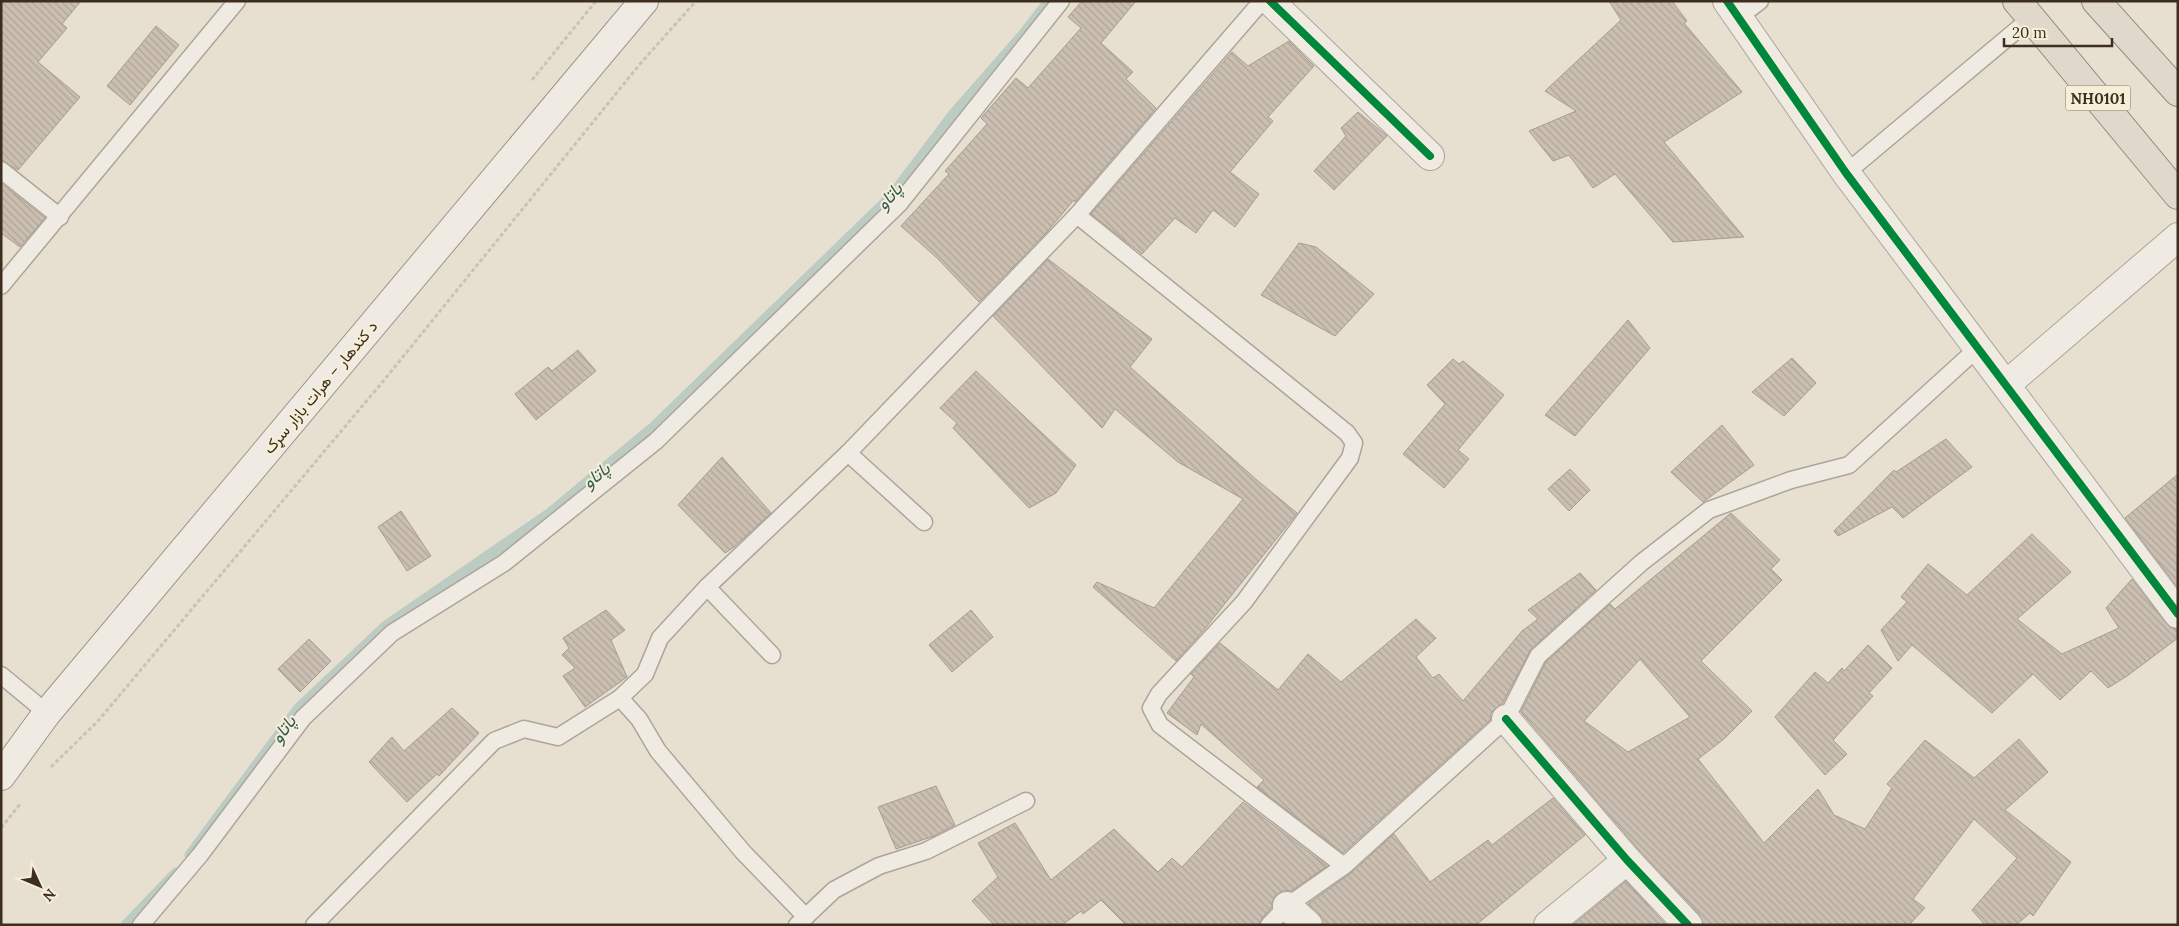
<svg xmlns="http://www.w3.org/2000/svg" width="2179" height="926" viewBox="0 0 2179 926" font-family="Lora,Vazirmatn,serif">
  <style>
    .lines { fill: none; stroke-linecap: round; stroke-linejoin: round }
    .stream { stroke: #bcccc2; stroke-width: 11 }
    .building { fill: url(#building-back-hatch); stroke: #a89c90; fill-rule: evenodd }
    .service-casing { stroke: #ada599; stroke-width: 19 }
    .minor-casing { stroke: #ada599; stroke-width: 30 }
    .secondary-casing { stroke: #9c958a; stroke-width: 30 }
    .trunk-casing { stroke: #928b80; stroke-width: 30 }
    .path { stroke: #c8c2b9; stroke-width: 3; stroke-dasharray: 4 2.5; stroke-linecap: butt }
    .service { stroke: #efebe3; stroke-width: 16 }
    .minor { stroke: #efebe3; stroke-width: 28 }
    .secondary { stroke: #efebe3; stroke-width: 28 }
    .trunk { stroke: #e0d9cb; stroke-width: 28 }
    .cycleway-casing { stroke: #f7eed8; stroke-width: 11 }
    .cycleway { stroke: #00873e; stroke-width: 8 }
    .labels { text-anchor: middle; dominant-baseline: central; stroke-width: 4; stroke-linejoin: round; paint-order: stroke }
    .shield { fill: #f7eed8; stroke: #756857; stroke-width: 1 }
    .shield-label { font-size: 15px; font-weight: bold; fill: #3d2e20 }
    .street-label { font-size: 16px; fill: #3d2e20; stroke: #f7eed8 }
    .water-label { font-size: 18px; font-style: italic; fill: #2f5d5a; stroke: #f7eed8 }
  </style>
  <defs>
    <pattern id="building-back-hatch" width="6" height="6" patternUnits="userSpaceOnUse" patternTransform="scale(1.25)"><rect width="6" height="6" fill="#cbbfb2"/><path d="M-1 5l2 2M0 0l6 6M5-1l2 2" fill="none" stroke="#afa499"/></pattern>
  </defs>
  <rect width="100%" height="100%" fill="#e7e0d1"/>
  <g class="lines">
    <g class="stream">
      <path d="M 190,855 L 299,708 L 386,626 L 549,514 L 655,426 L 891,197 L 952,116 L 1023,35 L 1049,1"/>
      <path d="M 126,925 L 176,873"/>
    </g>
  </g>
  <g class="building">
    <path d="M 1,1 L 81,1 L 62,24 L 67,28 L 38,62 L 80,97 L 18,170 L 1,160 Z"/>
    <path d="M 1082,1 L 1136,1 L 1101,43 L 1133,72 L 1126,79 L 1156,108 L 1075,202 L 1074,200 L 1046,233 L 979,302 L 937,258 L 901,226 L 949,174 L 945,171 L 987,124 L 981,118 L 1016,78 L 1028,88 L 1081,28 L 1068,17 Z"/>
    <path d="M 1609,1 L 1672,1 L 1687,21 L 1684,23 L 1742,92 L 1664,142 L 1744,237 L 1673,242 L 1615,174 L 1593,188 L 1569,155 L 1553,161 L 1529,131 L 1576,111 L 1545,91 L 1621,20 Z"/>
    <path d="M 156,26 L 179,45 L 130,105 L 107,86 Z"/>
    <path d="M 1289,41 L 1314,66 L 1268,117 L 1273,121 L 1230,172 L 1259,194 L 1235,227 L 1213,210 L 1196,233 L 1175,218 L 1142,254 L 1091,214 L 1232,52 L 1248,66 Z"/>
    <path d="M 1358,112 L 1387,136 L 1334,190 L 1314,171 L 1346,136 L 1341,128 Z"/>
    <path d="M 1,183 L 45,218 L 20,247 L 1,233 Z"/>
    <path d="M 1299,243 L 1316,247 L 1374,294 L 1335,336 L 1261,295 Z"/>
    <path d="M 1048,259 L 1152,339 L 1130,367 L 1258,481 L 1297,513 L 1204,630 L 1176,661 L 1093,587 L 1097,582 L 1154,608 L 1243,499 L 1178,462 L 1115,409 L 1102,428 L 993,316 Z"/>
    <path d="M 1628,320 L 1650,348 L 1575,436 L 1545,415 Z"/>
    <path d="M 578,350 L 596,371 L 536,420 L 515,394 L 548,367 L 552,371 Z"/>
    <path d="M 1792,358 L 1816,383 L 1784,416 L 1752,392 Z"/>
    <path d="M 1453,359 L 1459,364 L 1463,361 L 1504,395 L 1458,450 L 1469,459 L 1444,488 L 1403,454 L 1445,404 L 1427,385 Z"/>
    <path d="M 976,371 L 1076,465 L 1056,493 L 1029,508 L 953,428 L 957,423 L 940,408 Z"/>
    <path d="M 1722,425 L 1754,465 L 1703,502 L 1671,472 Z"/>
    <path d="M 1946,439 L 1972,467 L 1903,518 L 1892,507 L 1838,536 L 1834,531 L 1894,470 L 1896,472 Z"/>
    <path d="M 722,457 L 771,513 L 734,547 L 725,553 L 678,505 Z"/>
    <path d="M 1570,469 L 1590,490 L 1569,511 L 1548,489 Z"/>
    <path d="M 2178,474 L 2178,588 L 2125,518 Z"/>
    <path d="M 401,511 L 431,556 L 407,571 L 378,527 Z"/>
    <path d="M 1731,513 L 1780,560 L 1771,569 L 1782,580 L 1701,661 L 1752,711 L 1724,739 L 1698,759 L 1764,843 L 1818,789 L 1834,815 L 1865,829 L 1892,788 L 1887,784 L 1925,740 L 1974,778 L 2019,739 L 2048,772 L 2005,810 L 2071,862 L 2033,916 L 2030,913 L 2016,925 L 1985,925 L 1972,910 L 2017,858 L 1974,819 L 1913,899 L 1925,908 L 1909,925 L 1703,925 L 1699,914 L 1639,850 L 1521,712 L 1546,662 L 1610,604 L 1615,609 ZM 1640,659 L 1690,717 L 1628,752 L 1584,721 Z"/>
    <path d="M 2032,534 L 2071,572 L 2017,619 L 2062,654 L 2119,628 L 2106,608 L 2132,579 L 2166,623 L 2171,628 L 2178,629 L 2178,638 L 2127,676 L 2108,688 L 2091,671 L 2060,700 L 2033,674 L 1992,713 L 1912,645 L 1898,661 L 1881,630 L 1907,602 L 1901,597 L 1928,564 L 1967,595 Z"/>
    <path d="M 1580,573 L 1596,590 L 1531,649 L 1502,704 L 1496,708 L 1491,713 L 1491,719 L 1343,853 L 1257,787 L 1264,780 L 1201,724 L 1197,735 L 1167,713 L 1194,677 L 1191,674 L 1220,643 L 1278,690 L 1308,654 L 1341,682 L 1416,619 L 1436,638 L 1416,657 L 1433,678 L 1439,674 L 1463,701 L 1522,631 L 1538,619 L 1528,610 Z"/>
    <path d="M 606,610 L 625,630 L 611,640 L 627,677 L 585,707 L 563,676 L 575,668 L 562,655 L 569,648 L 563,638 Z"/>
    <path d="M 971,610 L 993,637 L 952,672 L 929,645 Z"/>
    <path d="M 309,639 L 331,661 L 300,692 L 278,669 Z"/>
    <path d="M 1868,645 L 1892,668 L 1869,693 L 1873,696 L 1833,740 L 1847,754 L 1825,775 L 1775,717 L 1815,672 L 1828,683 L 1842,668 L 1844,671 Z"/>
    <path d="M 452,708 L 479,733 L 439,776 L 437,774 L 407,802 L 369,762 L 392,737 L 404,751 Z"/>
    <path d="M 936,786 L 955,825 L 934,836 L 896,849 L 878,807 Z"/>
    <path d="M 1553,798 L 1585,835 L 1476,925 L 1323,925 L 1319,914 L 1308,904 L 1351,873 L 1394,834 L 1430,882 L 1488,840 L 1492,845 Z"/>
    <path d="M 1243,802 L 1327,866 L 1291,891 L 1283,891 L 1276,895 L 1272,902 L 1272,907 L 1262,918 L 1259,925 L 1126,925 L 1101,900 L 1083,914 L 1081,911 L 1062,925 L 994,925 L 972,901 L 998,877 L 978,843 L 1015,823 L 1051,880 L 1114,829 L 1158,872 L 1172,858 L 1182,867 Z"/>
    <path d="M 1626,881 L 1666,925 L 1573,925 Z"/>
  </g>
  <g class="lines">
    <defs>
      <g id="service">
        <path d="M 1738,18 L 1760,1"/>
        <path d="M 1,170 L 60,217"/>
        <path d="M 1846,173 L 2031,18"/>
        <path d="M 1077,215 L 1347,433 L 1354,443 L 1350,458 L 1244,602 L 1159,694 L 1151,708 L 1160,725 L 1344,866"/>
        <path d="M 1,286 L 237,1"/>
        <path d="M 848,453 L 924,522"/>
        <path d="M 707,587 L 772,655"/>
        <path d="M 1,675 L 47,713"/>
        <path d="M 620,698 L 639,719 L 658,751 L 743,852 L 806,917"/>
        <path d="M 141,925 L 200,855 L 303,718 L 392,633 L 504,563 L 656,441 L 899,204 L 1061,1"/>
        <path d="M 314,925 L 494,741 L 524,729 L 558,737 L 620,698 L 645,674 L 660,638 L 707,587 L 848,453 L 1077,215 L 1262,1"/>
        <path d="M 797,925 L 834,890 L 879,866 L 926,851 L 1026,801"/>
        <path d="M 1269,925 L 1287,906 L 1344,866 L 1506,719 L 1538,656 L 1641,563 L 1709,510 L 1791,480 L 1849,465 L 1979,347"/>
      </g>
      <g id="minor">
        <path d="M 1270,1 L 1430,156"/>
        <path d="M 1727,1 L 1846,173 L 2178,614"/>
        <path d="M 2007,384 L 2178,237"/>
        <path d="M 1506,719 L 1627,860 L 1688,925"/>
        <path d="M 1287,906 L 1308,925"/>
        <path d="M 1548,925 L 1627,860"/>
      </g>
      <path id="secondary" d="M 1,776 L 47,713 L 644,1"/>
      <g id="trunk">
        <path d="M 2017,1 L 2178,195"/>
        <path d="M 2096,1 L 2178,92"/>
      </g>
    </defs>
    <use href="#service" class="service-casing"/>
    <use href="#minor" class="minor-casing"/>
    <use href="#secondary" class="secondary-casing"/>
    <use href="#trunk" class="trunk-casing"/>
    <g class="path">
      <path d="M 532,80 L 596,1"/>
      <path d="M 51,767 L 98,721 L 385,379 L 640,64 L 696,1"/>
      <path d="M 1,828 L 21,803"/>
    </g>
    <use href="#service" class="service"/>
    <use href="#minor" class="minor"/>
    <use href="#secondary" class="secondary"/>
    <use href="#trunk" class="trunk"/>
    <defs>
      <g id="cycleway">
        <path d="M 1270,1 L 1430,156"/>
        <path d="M 1727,1 L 1846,173 L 2178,614"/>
        <path d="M 1506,719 L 1627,860 L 1688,925"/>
      </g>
    </defs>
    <use href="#cycleway" class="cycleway-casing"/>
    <use href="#cycleway" class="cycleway"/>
  </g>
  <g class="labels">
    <rect class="shield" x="2065.5" y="85.5" width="65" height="25" rx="4"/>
    <g class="shield-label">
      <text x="2098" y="98">NH0101</text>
    </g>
    <g class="street-label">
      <text transform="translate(320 387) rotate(-50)">د کندهار – هرات بازار سړک</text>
    </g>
    <g class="water-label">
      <text transform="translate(889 196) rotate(-48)">پاتاو</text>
      <text transform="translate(596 475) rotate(-39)">پاتاو</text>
      <text transform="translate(283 729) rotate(-54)">پاتاو</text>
    </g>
  </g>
  <rect width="2179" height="926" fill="none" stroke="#3d2e20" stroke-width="5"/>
  <g transform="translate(40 886) rotate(134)" stroke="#f7eed8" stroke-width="4" paint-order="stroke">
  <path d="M0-4L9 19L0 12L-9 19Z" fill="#3d2e20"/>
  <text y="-8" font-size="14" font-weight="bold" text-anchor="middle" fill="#3d2e20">N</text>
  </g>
  <path d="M2004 38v8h108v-8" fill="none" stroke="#3d2e20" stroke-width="2.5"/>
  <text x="2012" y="38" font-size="15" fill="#3d2e20" stroke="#f7eed8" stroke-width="4" paint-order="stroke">20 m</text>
</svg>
